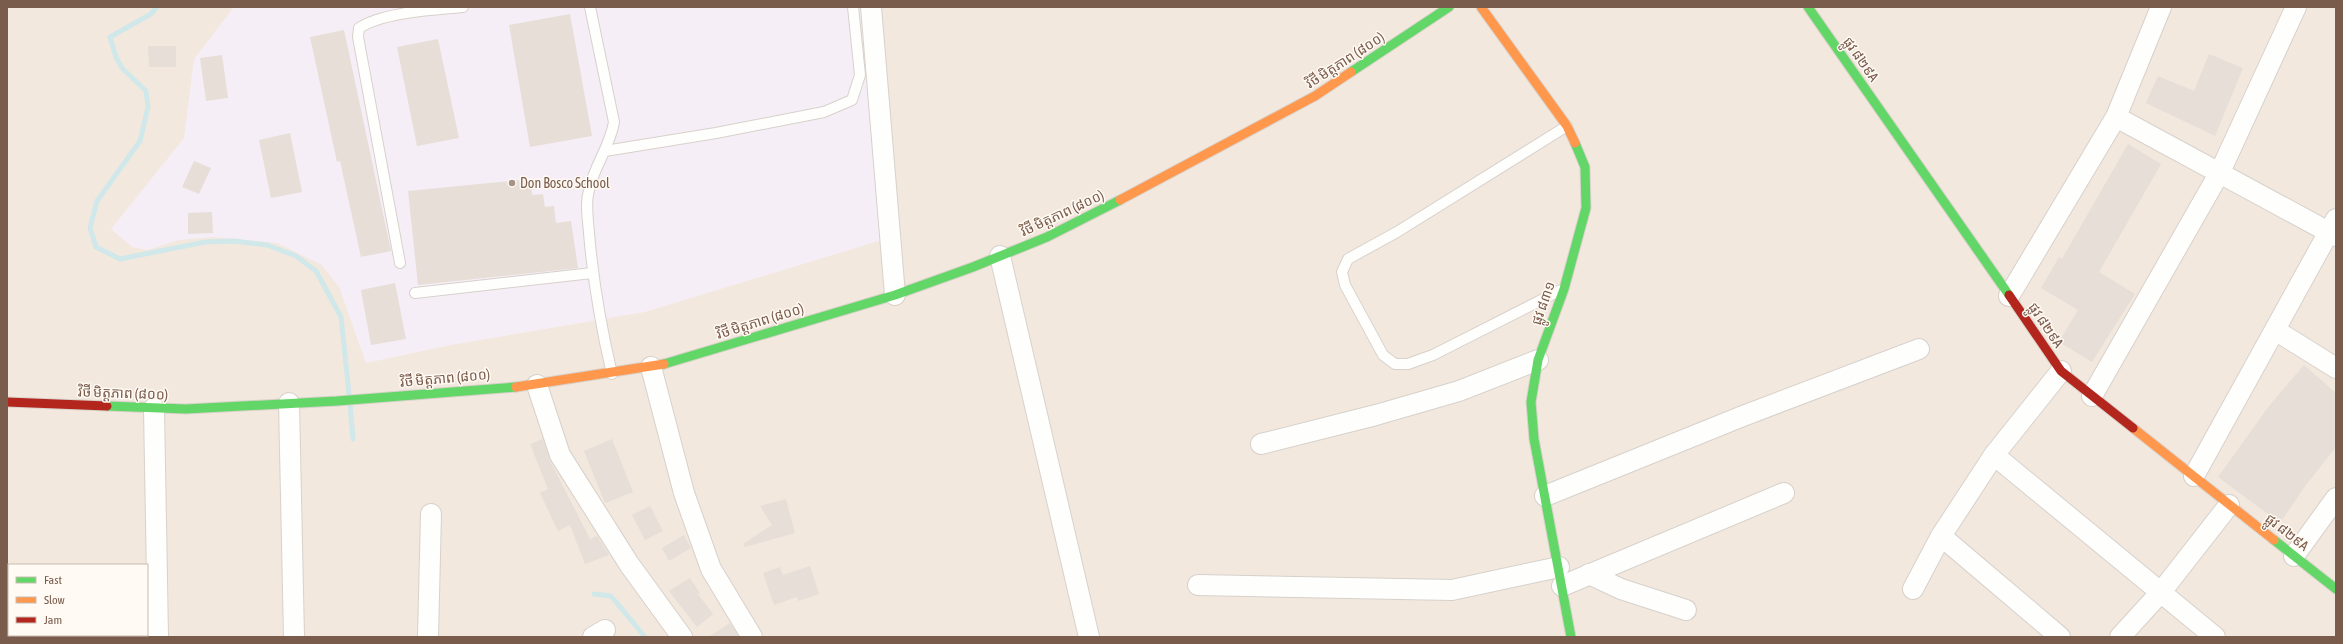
<svg xmlns="http://www.w3.org/2000/svg" width="2343" height="644" viewBox="0 0 2343 644" font-family="'Asap Condensed','Noto Sans Khmer',sans-serif">
  <style>
    .residential { fill: #f2e8de; fill-rule: evenodd }
    .education { fill: #f6eef6 }
    .lines { fill: none; stroke-linecap: round; stroke-linejoin: round }
    .stream { stroke: #d0e8ea; stroke-width: 5 }
    .building { fill: #e6ded7 }
    .lane-casing { stroke: #d7d1cb; stroke-width: 12 }
    .street-casing { stroke: #d7d1cb; stroke-width: 22 }
    .fast-casing { stroke: #d9d2cb; stroke-width: 11 }
    .slow-casing { stroke: #d9d2cb; stroke-width: 11 }
    .jam-casing { stroke: #d9d2cb; stroke-width: 11 }
    .lane { stroke: #fefefd; stroke-width: 10 }
    .street { stroke: #fefefd; stroke-width: 20 }
    .fast { stroke: #63d668; stroke-width: 9 }
    .slow { stroke: #ff974d; stroke-width: 9 }
    .jam { stroke: #b3261e; stroke-width: 9 }
    .poi-dot { fill: #a69286; stroke: #fffaf3; stroke-width: 1.5 }
    .labels { text-anchor: middle; dominant-baseline: central; stroke-width: 3; stroke-linejoin: round; paint-order: stroke }
    .street-label { font-size: 14px; fill: #7a5c4d; stroke: #fffaf3 }
    .poi-label { font-size: 14px; fill: #7a5c4d; stroke: #fffaf3; text-anchor: start }
  </style>
  <rect width="100%" height="100%" fill="#f9f5f0"/>
  <path class="residential" d="M 7,7 L 2336,7 L 2336,637 L 7,637 ZM 9,565 L 147,565 L 147,635 L 9,635 Z"/>
  <path class="education" d="M 234,7 L 861,7 L 882,240 L 645,312 L 451,345 L 366,363 L 339,287 L 322,265 L 277,243 L 213,237 L 179,240 L 148,250 L 132,247 L 111,229 L 184,138 L 194,59 Z"/>
  <g class="lines">
    <g class="stream">
      <path d="M 157,7 L 151,14 L 110,37 L 116,57 L 122,68 L 146,91 L 148,107 L 140,141 L 97,201 L 90,228 L 96,247 L 120,259 L 205,242 L 234,241 L 267,245 L 296,256 L 316,271 L 341,317 L 349,394"/>
      <path d="M 350,404 L 353,439"/>
      <path d="M 594,594 L 611,596 L 645,637"/>
    </g>
  </g>
  <g class="building">
    <path d="M 570,14 L 592,136 L 530,147 L 509,25 Z"/>
    <path d="M 344,30 L 391,251 L 361,257 L 340,161 L 337,162 L 310,37 Z"/>
    <path d="M 438,39 L 459,138 L 417,146 L 397,47 Z"/>
    <path d="M 148,46 L 176,46 L 176,67 L 149,67 Z"/>
    <path d="M 2209,54 L 2243,68 L 2215,136 L 2146,103 L 2158,76 L 2194,91 Z"/>
    <path d="M 222,55 L 228,98 L 206,101 L 200,58 Z"/>
    <path d="M 290,133 L 302,192 L 271,198 L 259,140 Z"/>
    <path d="M 2128,144 L 2161,164 L 2099,272 L 2135,294 L 2092,362 L 2059,342 L 2078,310 L 2041,288 L 2059,257 L 2062,259 Z"/>
    <path d="M 194,161 L 211,168 L 199,194 L 182,187 Z"/>
    <path d="M 531,179 L 532,195 L 543,194 L 545,207 L 554,206 L 556,223 L 571,221 L 578,268 L 418,285 L 408,191 Z"/>
    <path d="M 212,212 L 213,233 L 188,234 L 188,213 Z"/>
    <path d="M 395,283 L 406,339 L 371,345 L 361,290 Z"/>
    <path d="M 2304,365 L 2336,393 L 2336,447 L 2306,485 L 2280,523 L 2218,477 L 2269,406 Z"/>
    <path d="M 543,439 L 550,461 L 590,539 L 597,536 L 609,555 L 585,564 L 570,525 L 558,531 L 540,493 L 548,489 L 530,444 Z"/>
    <path d="M 612,439 L 633,492 L 605,503 L 584,451 Z"/>
    <path d="M 786,499 L 795,533 L 745,547 L 743,544 L 772,525 L 760,506 Z"/>
    <path d="M 650,506 L 663,531 L 645,540 L 632,515 Z"/>
    <path d="M 684,535 L 691,548 L 669,561 L 662,548 Z"/>
    <path d="M 810,566 L 819,594 L 798,601 L 797,597 L 774,605 L 763,573 L 780,567 L 783,575 Z"/>
    <path d="M 690,578 L 700,593 L 698,594 L 713,614 L 697,627 L 669,591 Z"/>
    <path d="M 730,623 L 739,637 L 708,637 Z"/>
  </g>
  <g class="lines">
    <defs>
      <g id="lane">
        <path d="M 590,7 L 614,122 C 610,147 594,166 589,190 C 585,204 588,219 589,233 C 593,281 601,327 612,374"/>
        <path d="M 605,151 L 716,133 L 824,112 L 852,100 L 860,75 L 853,7"/>
        <path d="M 400,263 L 358,37 L 359,28 C 383,12 434,10 463,7"/>
        <path d="M 1561,290 L 1433,355 L 1408,364 L 1395,364 L 1383,355 L 1345,285 L 1342,272 L 1348,259 L 1397,232 L 1567,126"/>
        <path d="M 415,293 L 592,273"/>
      </g>
      <g id="street">
        <path d="M 871,7 L 895,295"/>
        <path d="M 2116,117 L 2336,236"/>
        <path d="M 1000,256 L 1089,637"/>
        <path d="M 2009,296 L 2116,117 L 2161,7"/>
        <path d="M 2275,330 L 2336,368"/>
        <path d="M 651,367 L 684,493 L 711,569 L 752,637"/>
        <path d="M 537,385 L 560,455 L 629,564 L 682,637"/>
        <path d="M 2092,396 L 2220,172 L 2296,7"/>
        <path d="M 289,403 L 294,637"/>
        <path d="M 154,408 L 158,637"/>
        <path d="M 1261,444 L 1376,415 L 1459,391 L 1538,360"/>
        <path d="M 1994,455 L 2215,637"/>
        <path d="M 2194,476 L 2336,219"/>
        <path d="M 1545,496 L 1743,416 L 1919,349"/>
        <path d="M 1941,536 L 2060,637"/>
        <path d="M 2294,556 L 2336,498"/>
        <path d="M 1589,574 L 1621,589 L 1686,610"/>
        <path d="M 7,583 L 9,620"/>
        <path d="M 1198,585 L 1452,590 L 1559,567"/>
        <path d="M 1562,586 L 1784,493"/>
        <path d="M 1913,589 L 1941,536 L 1994,455 L 2061,371"/>
        <path d="M 10,635 L 10,637"/>
        <path d="M 428,637 L 431,514"/>
        <path d="M 593,637 L 605,630"/>
        <path d="M 2120,637 L 2161,592 L 2229,505"/>
      </g>
      <g id="fast">
        <path d="M 1808,7 L 2009,295"/>
        <path d="M 1351,72 L 1449,7"/>
        <path d="M 664,364 L 895,295 L 973,267 L 1047,237 L 1120,200"/>
        <path d="M 107,406 L 186,409 L 337,401 L 516,387"/>
        <path d="M 2274,540 L 2336,589"/>
        <path d="M 1571,637 L 1534,439 L 1531,402 L 1538,360 L 1564,289 L 1586,208 L 1585,167 L 1575,143"/>
      </g>
      <g id="slow">
        <path d="M 1481,7 L 1567,126 L 1575,143"/>
        <path d="M 1120,200 L 1315,96 L 1351,72"/>
        <path d="M 516,387 L 664,364"/>
        <path d="M 2133,428 L 2274,540"/>
      </g>
      <g id="jam">
        <path d="M 2009,295 L 2061,371 L 2133,428"/>
        <path d="M 7,402 L 107,406"/>
      </g>
    </defs>
    <use href="#lane" class="lane-casing"/>
    <use href="#street" class="street-casing"/>
    <use href="#fast" class="fast-casing"/>
    <use href="#slow" class="slow-casing"/>
    <use href="#jam" class="jam-casing"/>
    <use href="#lane" class="lane"/>
    <use href="#street" class="street"/>
    <use href="#fast" class="fast"/>
    <use href="#slow" class="slow"/>
    <use href="#jam" class="jam"/>
  </g>
  <circle class="poi-dot" cx="512" cy="183" r="4"/>
  <g class="labels">
    <g class="street-label">
      <text transform="translate(1861 59) rotate(55)">ផ្លូវ ៨២៩A</text>
      <text transform="translate(1345 60) rotate(-33)">វិថី មិត្តភាព (៨០០)</text>
      <text transform="translate(1062 213) rotate(-25)">វិថី មិត្តភាព (៨០០)</text>
      <text transform="translate(1543 303) rotate(-71)">ផ្លូវ ៨៣១</text>
      <text transform="translate(760 321) rotate(-17)">វិថី មិត្តភាព (៨០០)</text>
      <text transform="translate(2046 325) rotate(56)">ផ្លូវ ៨២៩A</text>
      <text transform="translate(445 378) rotate(-5)">វិថី មិត្តភាព (៨០០)</text>
      <text transform="translate(123 393) rotate(2)">វិថី មិត្តភាព (៨០០)</text>
      <text transform="translate(2287 532) rotate(38)">ផ្លូវ ៨២៩A</text>
    </g>
    <g class="poi-label">
      <text x="520" y="183">Don Bosco School</text>
    </g>
  </g>
  <rect width="2343" height="644" fill="none" stroke="#7a5c4d" stroke-width="16"/>
  <rect x="8" y="564" width="140" height="72" fill="#fffaf3" stroke="#cabbb1"/>
  <rect x="16" y="577" width="20" height="6" fill="#63d668" stroke="#cabbb1"/>
  <text x="44" y="584" font-size="12" fill="#7a5c4d">Fast</text>
  <rect x="16" y="597" width="20" height="6" fill="#ff974d" stroke="#cabbb1"/>
  <text x="44" y="604" font-size="12" fill="#7a5c4d">Slow</text>
  <rect x="16" y="617" width="20" height="6" fill="#b3261e" stroke="#cabbb1"/>
  <text x="44" y="624" font-size="12" fill="#7a5c4d">Jam</text>
</svg>
